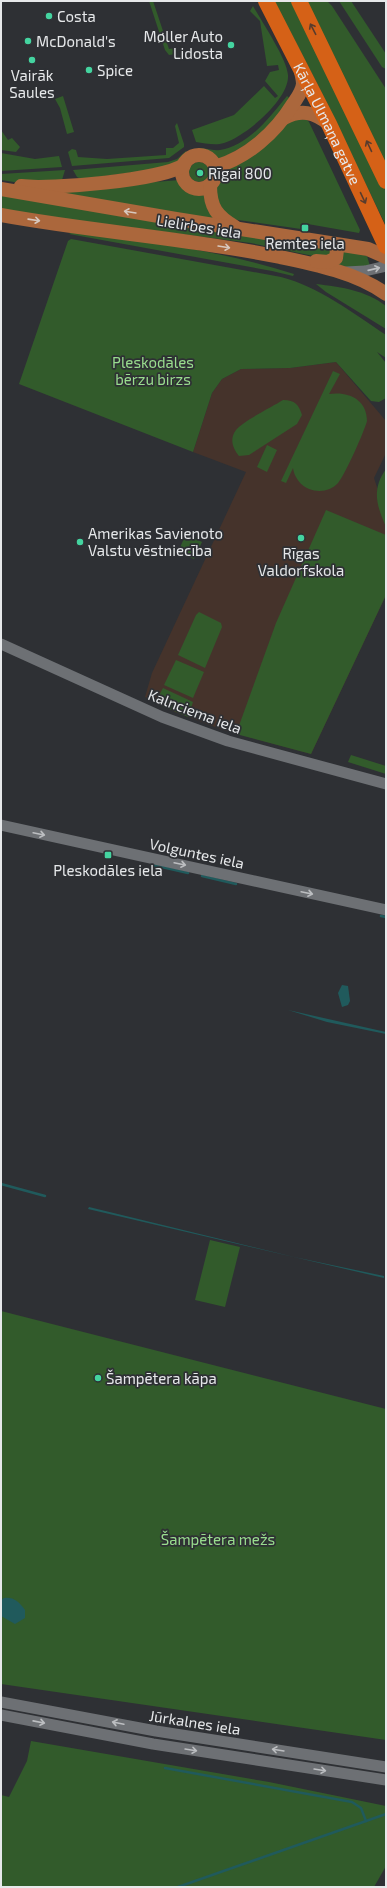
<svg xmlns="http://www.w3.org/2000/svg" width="387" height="1888" viewBox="0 0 387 1888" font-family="'Exo 2',sans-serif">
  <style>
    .education { fill: #45332b }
    .green { fill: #325b2b }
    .water { fill: #205a5c }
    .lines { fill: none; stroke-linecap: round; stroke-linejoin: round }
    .stream { stroke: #205a5c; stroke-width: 2.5 }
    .minor { stroke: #6d7074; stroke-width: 11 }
    .major { stroke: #ab673c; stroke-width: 14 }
    .highway { stroke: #d56117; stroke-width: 16 }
    .oneway { stroke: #583c2d }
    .oneway2 { stroke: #d7c8be }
    .oneway3 { stroke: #bcbec1 }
    .poi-dot { fill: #44d4a0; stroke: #2e3034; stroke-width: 1.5 }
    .labels { text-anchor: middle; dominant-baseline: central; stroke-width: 3.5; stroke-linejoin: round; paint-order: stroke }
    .poi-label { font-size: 15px; fill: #e6e8ea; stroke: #2e3034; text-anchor: start }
    .street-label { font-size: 15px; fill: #e6e8ea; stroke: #2e3034 }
    .park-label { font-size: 15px; fill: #99dd8e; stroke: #2e3034 }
  </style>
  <rect width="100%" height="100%" fill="#2e3034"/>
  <path class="education" d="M 336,362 L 386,421 L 386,453 L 374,478 L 386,515 L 386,595 L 311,754 L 223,730 L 175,712 L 145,697 L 152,673 L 246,472 L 193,452 L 212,393 L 222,379 L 241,369 L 290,368 Z"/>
  <g class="green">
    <path d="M 149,1 L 153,1 L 169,49 L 177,48 L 175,54 L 169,55 L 165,50 Z"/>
    <path d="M 274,1 L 294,1 L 349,111 L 386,192 L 386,226 L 319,87 Z"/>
    <path d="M 304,1 L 327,1 L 332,6 L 386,89 L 386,171 Z"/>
    <path d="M 339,1 L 351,1 L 386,54 L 386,69 L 382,67 Z"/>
    <path d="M 253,6 C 262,22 287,59 288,75 C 290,99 246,136 224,143 C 215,146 205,143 196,142 L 192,130 L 234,115 L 264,86 L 275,98 L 278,96 L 265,81 L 270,72 L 279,70 L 278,65 L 267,66 L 260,21 L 250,11 Z"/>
    <path d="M 63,96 L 74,132 L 67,134 L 60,108 L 55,99 Z"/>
    <path d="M 287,96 L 292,100 L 256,139 L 221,159 L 199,151 L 198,148 C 206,148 212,151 220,150 C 248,146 270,117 287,96 Z"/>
    <path d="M 292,118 L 307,120 L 309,122 L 360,230 L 359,233 L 302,223 L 301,229 L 231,219 L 222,214 L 214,189 L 222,173 L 233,166 Z"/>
    <path d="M 177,123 L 184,144 L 184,147 L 169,158 L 72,166 L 68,152 L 72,149 L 76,150 L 78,157 L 107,159 L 166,155 L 166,148 L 173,148 L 179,143 L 175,126 Z"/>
    <path d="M 1,130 L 8,140 L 12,138 L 20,147 L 16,152 L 1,150 Z"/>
    <path d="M 186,151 L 187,155 L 176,167 L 81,179 L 77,177 L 73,170 L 168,162 L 177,159 Z"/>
    <path d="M 1,153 L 35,159 L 59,156 L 62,167 L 1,171 Z"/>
    <circle cx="199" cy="172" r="10"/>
    <path d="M 65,170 L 62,180 L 27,184 L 1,180 L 1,174 Z"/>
    <path d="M 180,180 L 190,191 L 205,193 L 219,220 L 39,191 Z"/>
    <path d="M 1,194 L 329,247 L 332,254 L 323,258 L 251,243 L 1,211 Z"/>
    <path d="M 74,231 C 148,241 222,251 294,274 L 293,276 L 272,271 L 69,234 Z"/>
    <path d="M 71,239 L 281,277 C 318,286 354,314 386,335 L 386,358 L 377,352 L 386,363 L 386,398 L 379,402 L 371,401 L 336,362 L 290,368 L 241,369 L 222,379 L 212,393 L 193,452 L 19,384 L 68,241 Z"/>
    <path d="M 344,250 L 367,256 L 370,266 L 347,267 L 336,264 Z"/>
    <path d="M 316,284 C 341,287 365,290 386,306 L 386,329 L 326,292 Z"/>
    <path d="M 333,371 L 340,374 L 329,394 C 348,391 367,399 367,421 C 364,432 345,475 338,483 C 331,491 319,493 309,489 C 301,486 294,477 293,468 L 286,483 L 281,481 Z"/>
    <path d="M 283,400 C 295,400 299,405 302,415 L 297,424 L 249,455 L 239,456 C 233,449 229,439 236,430 C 243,421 272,407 283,400 Z"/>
    <path d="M 267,445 L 277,450 L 267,472 L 257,467 Z"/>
    <path d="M 386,469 L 386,527 C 377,506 371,490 386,469 Z"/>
    <path d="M 326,510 L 386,535 L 386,595 L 311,754 L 236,734 L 276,623 Z"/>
    <path d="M 186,534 L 202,542 L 194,559 L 178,552 Z"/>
    <path d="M 199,612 L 221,623 L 222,627 L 205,668 L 178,655 L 196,615 Z"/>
    <path d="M 176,660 L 204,672 L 193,698 L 164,685 Z"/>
    <path d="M 163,688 L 193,702 L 188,717 L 155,703 Z"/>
    <path d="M 351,755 L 386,766 L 386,774 L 348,762 Z"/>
    <path d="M 210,1240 L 240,1247 L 225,1307 L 195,1300 Z"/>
    <path d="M 1,1311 L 386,1409 L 386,1740 L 1,1684 Z"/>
    <path d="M 31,1741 L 269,1782 L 386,1806 L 386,1866 L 374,1887 L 1,1887 L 1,1795 L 9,1797 L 27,1761 Z"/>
  </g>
  <g class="water">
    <path d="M 342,985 L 348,986 L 350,1001 L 348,1005 L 342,1007 L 338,993 Z"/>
    <path d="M 288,1010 L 386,1032 L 386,1034 L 327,1022 Z"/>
    <path d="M 89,1207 L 294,1257 L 384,1276 L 384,1278 L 88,1209 Z"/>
    <path d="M 4,1598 C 14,1597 19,1602 25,1610 L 25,1618 L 15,1624 L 1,1616 L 1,1600 Z"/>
  </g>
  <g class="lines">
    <g class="stream">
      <path d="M 153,865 L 188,873"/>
      <path d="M 202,876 L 236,884"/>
      <path d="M 381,916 L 386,917"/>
      <path d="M 1,1184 L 45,1196"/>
      <path d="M 165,1768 L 352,1802 L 361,1808 L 366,1821"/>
      <path d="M 178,1887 L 386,1814"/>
    </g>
    <g class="minor">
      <path d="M 346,272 L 365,271 L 386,266"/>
      <path d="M 1,644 L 162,717 L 228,741 L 386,784"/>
      <path d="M 1,825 L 386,910"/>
      <path d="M 1,1702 L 156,1731 L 386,1767"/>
      <path d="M 1,1715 L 153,1744 L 386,1780"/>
    </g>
    <g class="major">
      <path d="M 284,118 C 301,109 314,112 329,124"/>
      <circle cx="199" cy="172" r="17"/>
      <path d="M 215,167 C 248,157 275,133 293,104 C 297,98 302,92 303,84 C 303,80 302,76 301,72"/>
      <path d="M 210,185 C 210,208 217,216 235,227"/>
      <path d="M 21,186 C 49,190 163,180 184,165"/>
      <path d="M 1,189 L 176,219 L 368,249 L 386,257"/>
      <path d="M 1,215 C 94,232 188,238 280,257 C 314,264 358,273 386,294"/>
      <path d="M 316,261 L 328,262 L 336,258 L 337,250 L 334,244"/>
    </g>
    <g class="highway">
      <path id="s1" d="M 266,1 L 329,124 L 386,246"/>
      <path d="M 299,1 L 386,181"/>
    </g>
  </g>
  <defs><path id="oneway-shaft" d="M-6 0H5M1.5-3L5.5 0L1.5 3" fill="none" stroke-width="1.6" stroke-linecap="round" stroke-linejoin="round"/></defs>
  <g class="oneway">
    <use href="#oneway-shaft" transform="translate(313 29) rotate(-117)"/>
    <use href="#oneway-shaft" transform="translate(369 146) rotate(-115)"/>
    <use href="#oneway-shaft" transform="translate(363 198) rotate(65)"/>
  </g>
  <g class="oneway2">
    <use href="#oneway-shaft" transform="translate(130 212) rotate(-171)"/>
    <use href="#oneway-shaft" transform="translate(34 220) rotate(8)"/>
    <use href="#oneway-shaft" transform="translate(224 247) rotate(9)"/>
  </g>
  <g class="oneway3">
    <use href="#oneway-shaft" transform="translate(374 269) rotate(-13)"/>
    <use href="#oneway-shaft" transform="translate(39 834) rotate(12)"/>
    <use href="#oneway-shaft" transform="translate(180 864) rotate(12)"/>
    <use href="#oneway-shaft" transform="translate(307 893) rotate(12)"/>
    <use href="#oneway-shaft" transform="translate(39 1722) rotate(11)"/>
    <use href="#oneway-shaft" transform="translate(118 1723) rotate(-168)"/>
    <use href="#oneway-shaft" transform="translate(191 1750) rotate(9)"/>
    <use href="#oneway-shaft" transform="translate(278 1750) rotate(-171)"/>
    <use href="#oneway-shaft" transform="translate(320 1770) rotate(9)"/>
  </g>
  <g class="poi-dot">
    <circle cx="49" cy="16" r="4"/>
    <circle cx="28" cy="41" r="4"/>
    <circle cx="231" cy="45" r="4"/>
    <circle cx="32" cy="60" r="4"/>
    <circle cx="89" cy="70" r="4"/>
    <circle cx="200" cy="173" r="4"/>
    <rect x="301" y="224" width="8" height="8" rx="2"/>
    <circle cx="301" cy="538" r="4"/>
    <circle cx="80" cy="542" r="4"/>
    <rect x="104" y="851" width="8" height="8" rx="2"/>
    <circle cx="98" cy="1378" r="4"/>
  </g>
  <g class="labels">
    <g class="poi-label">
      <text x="57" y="16">Costa</text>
      <text x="223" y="36" text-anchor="end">Møller Auto<tspan x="223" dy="17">Lidosta</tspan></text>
      <text x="36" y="41">McDonald's</text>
      <text x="97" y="70">Spice</text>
      <text x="32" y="75" text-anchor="middle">Vairāk<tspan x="32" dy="17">Saules</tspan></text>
      <text x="208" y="173">Rīgai 800</text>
      <text x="305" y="243" text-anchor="middle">Remtes iela</text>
      <text x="88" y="533">Amerikas Savienoto<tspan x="88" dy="17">Valstu vēstniecība</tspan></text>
      <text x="301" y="553" text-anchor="middle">Rīgas<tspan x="301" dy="17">Valdorfskola</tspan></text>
      <text x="108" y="870" text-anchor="middle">Pleskodāles iela</text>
      <text x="106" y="1378">Šampētera kāpa</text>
    </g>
    <g class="street-label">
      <text stroke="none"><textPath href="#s1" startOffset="137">Kārļa Ulmaņa gatve</textPath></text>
      <text transform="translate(199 226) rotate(9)">Lielirbes iela</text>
      <text transform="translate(195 711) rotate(21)">Kalnciema iela</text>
      <text transform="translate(197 853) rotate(12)">Volguntes iela</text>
      <text transform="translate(195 1722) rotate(9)">Jūrkalnes iela</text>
    </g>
    <g class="park-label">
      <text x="153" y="362">Pleskodāles<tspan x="153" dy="17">bērzu birzs</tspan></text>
      <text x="218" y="1539">Šampētera mežs</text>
    </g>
  </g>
  <rect width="387" height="1888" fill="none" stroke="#e6e8ea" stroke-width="4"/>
</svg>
